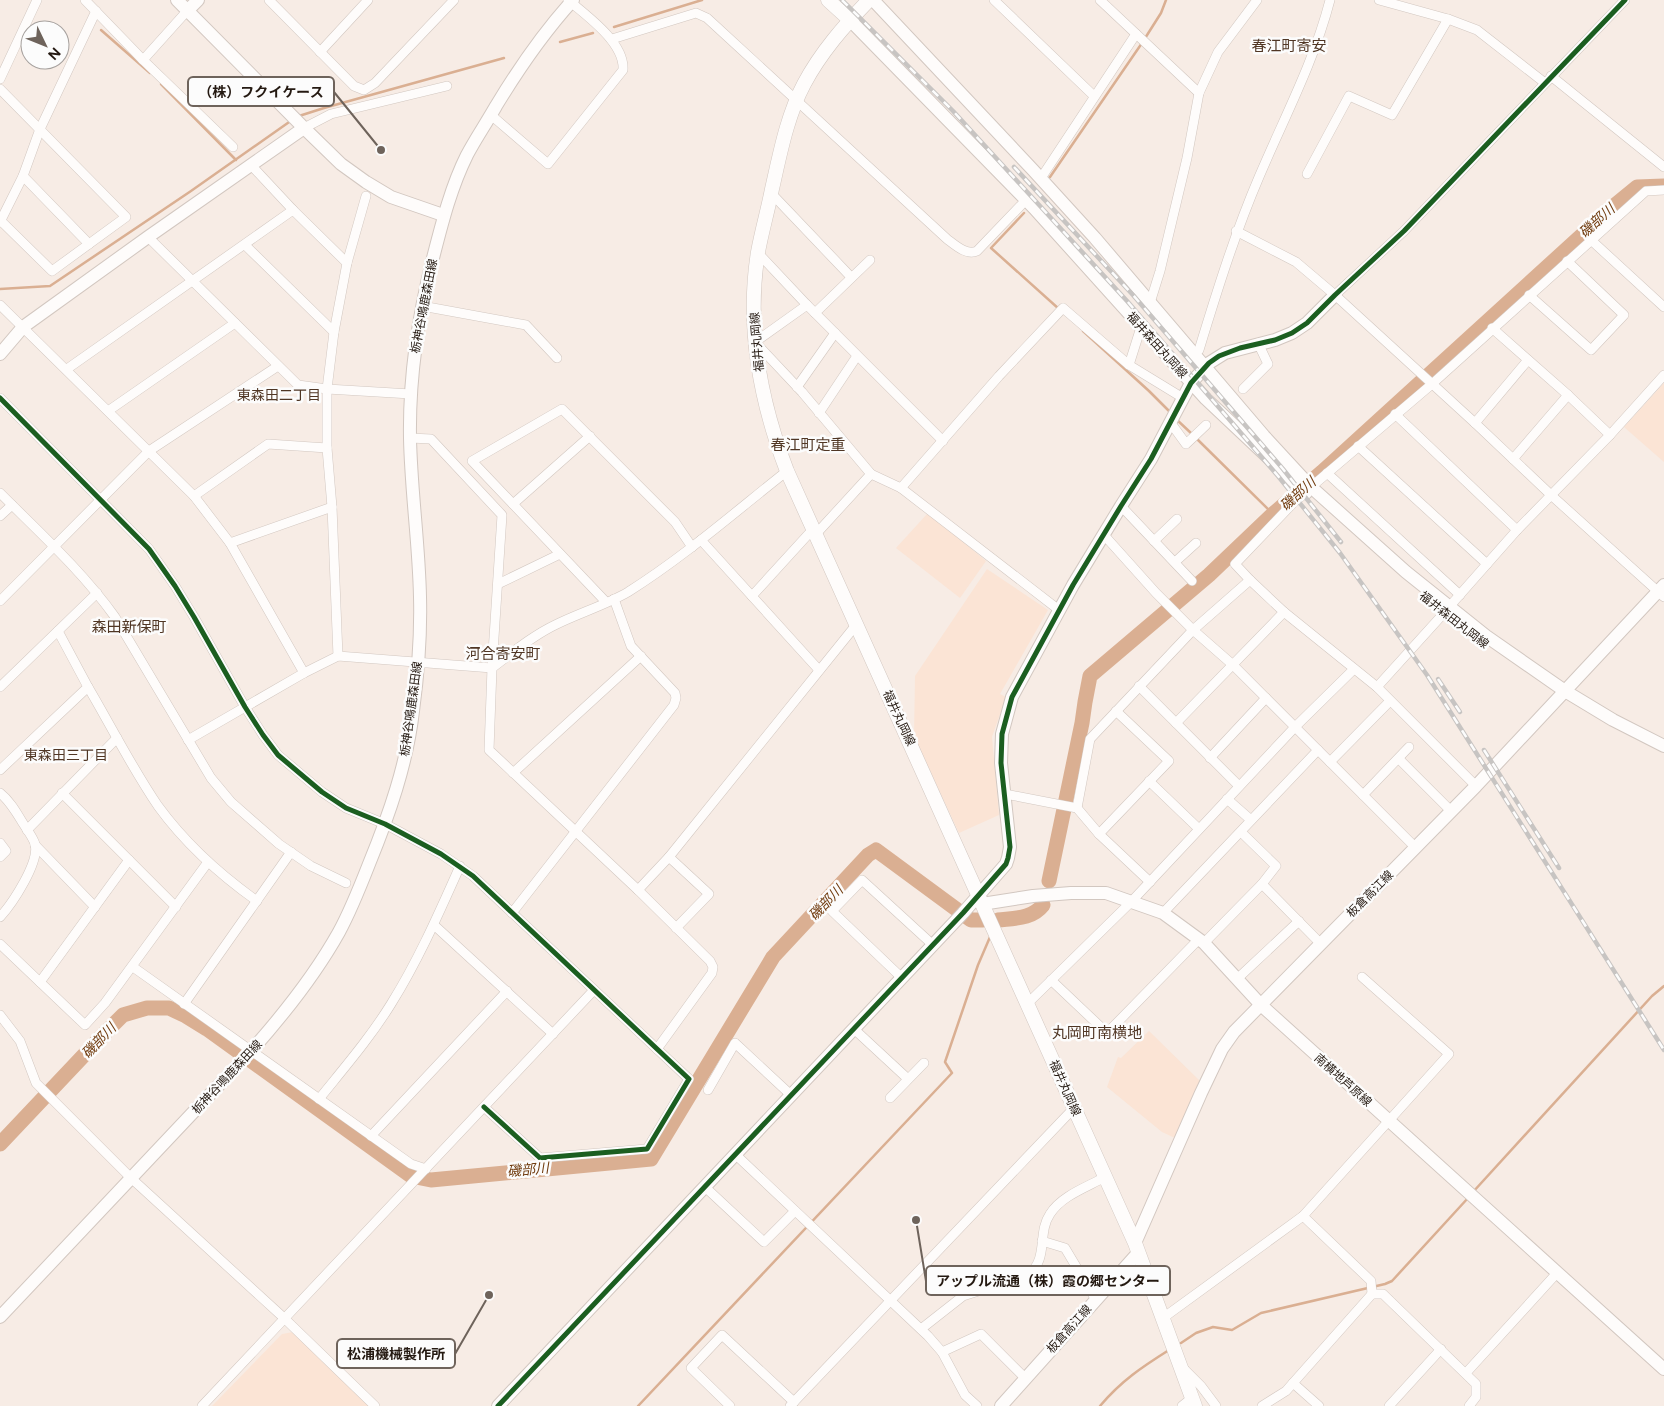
<svg xmlns="http://www.w3.org/2000/svg" width="1664" height="1406" viewBox="0 0 1664 1406" font-family="Figtree,'Noto Sans JP',sans-serif">
  <style>
    .built { fill: #fbe4d5 }
    .lines { fill: none; stroke-linecap: round; stroke-linejoin: round }
    .stream { stroke: #daaf92; stroke-width: 2.5 }
    .river { stroke: #daaf92; stroke-width: 15 }
    .street-casing { stroke: #d2c7c0; stroke-width: 10 }
    .secondary-casing { stroke: #d2c7c0; stroke-width: 14 }
    .primary-casing { stroke: #d2c7c0; stroke-width: 15 }
    .street { stroke: #fefcfb; stroke-width: 9 }
    .secondary { stroke: #fefcfb; stroke-width: 12 }
    .primary { stroke: #fefcfb; stroke-width: 14 }
    .rail-casing { stroke: #c7c4c2; stroke-width: 4.5 }
    .rail { stroke: #fcfcfc; stroke-width: 2.5; stroke-dasharray: 8; stroke-linecap: butt }
    .cycleway-casing { stroke: #fcfcfc; stroke-width: 8 }
    .cycleway { stroke: #1b5e20; stroke-width: 5 }
    .labels { text-anchor: middle; dominant-baseline: central; stroke-width: 5; stroke-linejoin: round; paint-order: stroke }
    .street-label { font-size: 12px; fill: #241911; stroke: #fcfcfc }
    .water-label { font-size: 14px; font-style: italic; fill: #713c0f; stroke: #fcfcfc }
    .neighbourhood-label { font-size: 14px; fill: #503624; stroke: #fcfcfc }
    .quarter-label { font-size: 15px; fill: #503624; stroke: #fcfcfc }
    .leader { fill: none; stroke: #6e635b; stroke-width: 2 }
    .callout-dot { fill: #6e635b; stroke: #fcfcfc; stroke-width: 2 }
    .callout { fill: #fcfcfc; stroke: #6e635b; stroke-width: 2 }
    .callout-label { font-size: 14px; text-anchor: middle; font-weight: bold; fill: #241911 }
  </style>
  <rect width="100%" height="100%" fill="#f7ece5"/>
  <g class="built">
    <path d="M 1664,383 L 1664,462 L 1624,427 Z"/>
    <path d="M 928,513 L 986,561 L 960,598 L 896,548 Z"/>
    <path d="M 987,569 L 1048,610 L 1000,694 L 1006,697 L 992,737 L 999,815 L 959,833 L 914,737 L 915,676 Z"/>
    <path d="M 1149,1031 L 1200,1081 L 1177,1139 L 1162,1132 L 1107,1087 L 1118,1057 L 1121,1058 Z"/>
    <path d="M 293,1332 L 370,1406 L 212,1406 L 282,1334 Z"/>
  </g>
  <g class="lines">
    <g class="stream">
      <path d="M 614,27 L 702,0"/>
      <path d="M 101,30 L 150,73"/>
      <path d="M 560,42 L 593,33"/>
      <path d="M 161,84 L 236,160"/>
      <path d="M 299,116 L 324,108 L 504,58"/>
      <path d="M 1050,177 L 1142,43 L 1161,13 L 1166,0"/>
      <path d="M 1024,213 L 991,248 L 1059,309"/>
      <path d="M 0,289 L 50,286 L 191,191 L 292,120"/>
      <path d="M 1083,331 L 1149,391 L 1171,413"/>
      <path d="M 1176,419 L 1192,434"/>
      <path d="M 1196,438 L 1273,514"/>
      <path d="M 1473,1192 L 1652,996 L 1664,986"/>
      <path d="M 1181,1343 L 1196,1333 L 1213,1327 L 1232,1330 L 1261,1313 L 1385,1284 L 1392,1281 L 1468,1198"/>
      <path d="M 638,1406 L 952,1073 L 945,1062 L 978,965 L 990,937"/>
      <path d="M 1100,1406 C 1121,1381 1142,1367 1169,1350"/>
    </g>
    <g class="river">
      <path d="M 1049,881 L 1082,723 L 1085,702 L 1090,676 L 1209,575 L 1273,514 L 1322,472 L 1615,205 L 1637,187 L 1664,186"/>
      <path d="M 998,920 C 1015,918 1032,919 1043,905"/>
      <path d="M 0,1144 L 103,1035 L 123,1015 L 147,1008 L 169,1008 L 186,1016 L 207,1029 L 411,1176 L 431,1180 L 651,1159 L 773,957 L 868,855 L 876,850 L 971,920 L 983,920"/>
    </g>
    <defs>
      <g id="street">
        <path d="M 85,0 L 143,60 L 233,147"/>
        <path d="M 269,0 L 354,86 L 364,90 L 375,83 L 454,0"/>
        <path d="M 994,0 L 1094,96"/>
        <path d="M 1100,0 L 1199,93"/>
        <path d="M 1379,0 L 1448,19 L 1477,30 L 1545,83"/>
        <path d="M 612,39 L 696,13 L 707,18 L 947,239 C 955,245 967,256 977,251 L 1026,200"/>
        <path d="M 320,52 L 368,0"/>
        <path d="M 143,60 L 187,11"/>
        <path d="M 1551,76 L 1664,167"/>
        <path d="M 0,79 L 37,0"/>
        <path d="M 0,89 L 126,217 L 52,271 L 1,221"/>
        <path d="M 491,115 L 548,164 L 623,70 C 625,43 587,16 568,0"/>
        <path d="M 304,128 L 331,114 L 447,86"/>
        <path d="M 251,165 L 293,210"/>
        <path d="M 1307,174 L 1349,96 L 1392,115 L 1448,19"/>
        <path d="M 23,176 L 89,244"/>
        <path d="M 1041,178 L 1136,34"/>
        <path d="M 771,193 L 851,277"/>
        <path d="M 0,222 L 23,176 L 40,129 L 96,11"/>
        <path d="M 1236,231 L 1296,262 L 1335,295 L 1475,423 L 1551,495 L 1664,597"/>
        <path d="M 148,237 L 298,385 L 327,389 L 411,394"/>
        <path d="M 1591,240 L 1664,307"/>
        <path d="M 245,245 L 334,332"/>
        <path d="M 758,253 L 807,305"/>
        <path d="M 347,263 L 366,196"/>
        <path d="M 1335,295 L 1404,231 L 1625,0"/>
        <path d="M 1529,295 L 1591,350 L 1624,315 L 1567,261"/>
        <path d="M 1150,303 L 1160,271 L 1187,158 L 1199,93 L 1218,52 L 1257,0"/>
        <path d="M 0,305 L 194,496 L 230,543 L 304,673"/>
        <path d="M 422,306 L 526,325 L 557,358"/>
        <path d="M 815,313 L 870,260"/>
        <path d="M 1492,328 L 1568,395 L 1610,435"/>
        <path d="M 1194,354 L 1199,350 C 1217,291 1235,233 1259,177 C 1284,118 1314,62 1330,0"/>
        <path d="M 1129,365 L 1141,327"/>
        <path d="M 67,369 L 293,210 L 347,263 L 334,332 L 327,389 L 327,448 L 332,507 L 338,656"/>
        <path d="M 797,387 L 835,333"/>
        <path d="M 1243,389 L 1268,364 L 1258,343"/>
        <path d="M 0,398 L 149,549 L 175,586 L 194,617 L 245,707 L 263,735 L 278,755 L 322,792 L 346,808 L 385,824 L 441,854 L 473,876 L 689,1079 L 647,1149 L 540,1158 L 484,1107"/>
        <path d="M 108,411 L 235,323"/>
        <path d="M 819,413 L 857,356"/>
        <path d="M 1395,414 L 1517,530"/>
        <path d="M 1170,422 L 1186,444 L 1206,425"/>
        <path d="M 1475,423 L 1528,360"/>
        <path d="M 410,438 L 431,439 L 502,515 L 492,668 L 489,750 L 638,890 L 710,961 L 713,967 L 712,973 L 657,1049"/>
        <path d="M 1358,446 L 1487,564"/>
        <path d="M 1513,459 L 1568,395"/>
        <path d="M 1327,473 L 1460,595"/>
        <path d="M 871,474 L 802,392 L 755,342 L 807,305 L 943,441"/>
        <path d="M 1311,487 L 1432,384 L 1646,191 L 1664,190"/>
        <path d="M 901,488 L 999,376 L 1063,308 L 1129,365 L 1183,398"/>
        <path d="M 0,493 C 40,533 82,571 115,617 L 211,778 L 231,802 L 279,844 L 311,866 L 346,883"/>
        <path d="M 1306,493 L 1295,501 L 1235,564 L 1250,580 L 1284,612 L 1377,687 L 1476,786"/>
        <path d="M 194,496 L 268,444 L 327,448"/>
        <path d="M 513,504 L 590,436"/>
        <path d="M 1121,506 L 1192,581"/>
        <path d="M 0,516 L 12,505"/>
        <path d="M 816,534 L 871,474 L 901,488 L 1059,610"/>
        <path d="M 1104,535 L 1156,593 L 1193,630 L 1233,665 L 1416,848"/>
        <path d="M 701,540 L 819,670"/>
        <path d="M 1154,541 L 1177,519"/>
        <path d="M 230,543 L 332,507"/>
        <path d="M 1175,562 L 1196,543"/>
        <path d="M 498,584 L 560,554"/>
        <path d="M 752,596 L 814,528"/>
        <path d="M 0,601 L 149,451 L 278,366"/>
        <path d="M 606,602 L 472,461 L 562,409 L 675,522 L 692,547"/>
        <path d="M 1449,607 L 1517,530 L 1610,435 L 1664,375"/>
        <path d="M 1139,686 L 1239,786"/>
        <path d="M 0,687 L 97,593"/>
        <path d="M 88,687 C 111,726 132,768 158,806 C 185,843 219,874 257,901"/>
        <path d="M 1377,687 L 1444,613"/>
        <path d="M 1176,723 L 1284,612"/>
        <path d="M 188,740 L 304,673 L 338,656 L 492,668 C 512,653 532,636 555,625 C 579,613 606,605 628,592 C 685,556 735,512 787,471"/>
        <path d="M 1210,758 L 1266,698"/>
        <path d="M 1399,759 L 1451,811"/>
        <path d="M 1330,762 L 1390,701"/>
        <path d="M 0,770 L 88,687 L 58,631"/>
        <path d="M 513,773 L 641,656"/>
        <path d="M 1149,781 L 1199,829"/>
        <path d="M 0,793 C 9,800 15,810 21,820 C 25,827 33,837 35,844 C 40,862 12,904 0,917"/>
        <path d="M 62,793 L 176,907"/>
        <path d="M 1005,794 L 1077,808 L 1099,834 L 1150,882"/>
        <path d="M 1363,795 L 1409,747"/>
        <path d="M 1227,799 L 1251,820"/>
        <path d="M 1077,808 L 1090,739 L 1193,630 L 1250,580"/>
        <path d="M 27,830 L 117,738"/>
        <path d="M 1099,834 L 1169,761 L 1116,711"/>
        <path d="M 0,843 L 6,851 L 0,857"/>
        <path d="M 35,845 L 95,907"/>
        <path d="M 669,857 L 709,894 L 676,928"/>
        <path d="M 1262,884 L 1321,944"/>
        <path d="M 638,890 L 669,857 L 856,625"/>
        <path d="M 512,913 L 674,705 L 676,698 L 675,693 L 631,646 L 614,599"/>
        <path d="M 1163,913 L 1318,750"/>
        <path d="M 434,925 L 553,1034"/>
        <path d="M 1204,943 L 1262,884 L 1276,866 L 1241,832"/>
        <path d="M 0,944 L 85,1025 L 105,1003 L 208,862"/>
        <path d="M 133,967 L 411,1164 L 426,1169"/>
        <path d="M 902,978 L 832,911 L 862,880 L 933,945"/>
        <path d="M 1237,979 L 1299,921"/>
        <path d="M 1051,980 L 1107,1033 L 1199,939"/>
        <path d="M 40,982 L 129,860"/>
        <path d="M 184,1004 L 291,852"/>
        <path d="M 1027,1004 L 1131,902 L 1295,727 L 1354,669"/>
        <path d="M 0,1015 L 20,1041 L 36,1083 L 131,1178 L 284,1318 L 375,1406"/>
        <path d="M 854,1029 L 908,1079"/>
        <path d="M 708,1090 L 735,1043 L 792,1096"/>
        <path d="M 890,1098 L 924,1063"/>
        <path d="M 319,1099 C 344,1068 370,1038 391,1004 C 418,961 439,913 460,866"/>
        <path d="M 371,1136 L 507,991"/>
        <path d="M 736,1155 L 928,1336 L 942,1352 L 965,1395 L 977,1406"/>
        <path d="M 705,1187 L 764,1242 L 795,1211"/>
        <path d="M 1303,1216 L 1371,1281 L 1372,1294 L 1383,1294 L 1476,1384 L 1476,1397 L 1469,1406"/>
        <path d="M 1042,1241 L 1065,1248 L 1096,1300"/>
        <path d="M 1163,1318 L 1303,1216 L 1449,1054 L 1362,977"/>
        <path d="M 921,1329 L 963,1296 L 1028,1275 C 1049,1259 1037,1233 1050,1214 C 1061,1196 1087,1187 1105,1177"/>
        <path d="M 942,1352 L 981,1334 L 1025,1378"/>
        <path d="M 1184,1369 L 1201,1386 L 1216,1406"/>
        <path d="M 1466,1373 L 1557,1273"/>
        <path d="M 1293,1383 L 1319,1406"/>
        <path d="M 202,1406 L 594,990"/>
        <path d="M 730,1406 L 691,1368 L 722,1335 L 794,1402"/>
        <path d="M 790,1406 L 1074,1108"/>
        <path d="M 1182,1406 L 1192,1398"/>
        <path d="M 1262,1406 L 1286,1391 L 1293,1383 L 1372,1294"/>
        <path d="M 1389,1406 L 1441,1349"/>
      </g>
      <g id="secondary">
        <path d="M 177,0 L 304,128 L 341,164 L 366,182 L 391,197 L 443,215"/>
        <path d="M 873,0 L 1033,170 L 1095,238 L 1264,436 L 1311,487 L 1406,572 L 1486,636 L 1565,691 L 1613,720 L 1664,746"/>
        <path d="M 187,11 L 198,0"/>
        <path d="M 850,20 L 1034,208 L 1206,399 L 1306,493"/>
        <path d="M 0,354 L 23,327 L 148,237 L 304,128"/>
        <path d="M 982,904 L 1033,896 L 1071,893 L 1106,893 L 1163,913 L 1204,943 L 1261,1005 L 1664,1369"/>
        <path d="M 1135,1243 L 1201,1093 L 1222,1049 L 1234,1032 L 1476,786 L 1664,585"/>
        <path d="M 0,1317 L 251,1051 C 284,1014 315,975 339,932 C 351,910 360,887 369,864 C 389,815 407,764 413,711 C 418,674 421,635 420,597 C 419,544 411,491 410,438 C 409,377 418,317 433,258 C 442,223 451,187 467,155 C 476,138 487,122 496,106 C 519,68 543,33 573,0"/>
        <path d="M 498,1406 L 963,913 L 1006,864 L 1008,858 L 1010,847 L 1001,763 L 1002,734 L 1012,697 L 1073,585 L 1121,506 L 1151,459 L 1191,383 L 1209,363 L 1225,353 L 1275,340 L 1292,333 L 1307,323 L 1335,295"/>
        <path d="M 1001,1406 L 1138,1253"/>
      </g>
      <g id="primary">
        <path d="M 828,0 L 850,20"/>
        <path d="M 869,0 C 844,26 821,52 804,84 C 787,116 780,154 772,189 C 768,210 762,230 758,252 C 746,327 760,401 787,471 L 1135,1243 L 1195,1406"/>
      </g>
    </defs>
    <use href="#street" class="street-casing"/>
    <use href="#secondary" class="secondary-casing"/>
    <use href="#primary" class="primary-casing"/>
    <use href="#street" class="street"/>
    <use href="#secondary" class="secondary"/>
    <use href="#primary" class="primary"/>
    <defs>
      <g id="rail">
        <path d="M 842,0 L 953,111 L 1127,301 L 1278,476 L 1340,553 L 1427,675 L 1664,1050"/>
        <path d="M 1014,167 L 1133,295 L 1283,469 L 1341,542"/>
        <path d="M 1438,679 L 1460,712"/>
        <path d="M 1484,750 L 1559,868"/>
      </g>
    </defs>
    <use href="#rail" class="rail-casing"/>
    <use href="#rail" class="rail"/>
    <defs>
      <g id="cycleway">
        <path d="M 0,398 L 149,549 L 175,586 L 194,617 L 245,707 L 263,735 L 278,755 L 322,792 L 346,808 L 385,824 L 441,854 L 473,876 L 689,1079 L 647,1149 L 540,1158 L 484,1107"/>
        <path d="M 498,1406 L 963,913 L 1006,864 L 1008,858 L 1010,847 L 1001,763 L 1002,734 L 1012,697 L 1073,585 L 1121,506 L 1151,459 L 1191,383 L 1209,363 L 1219,356 L 1240,348 L 1275,340 L 1292,333 L 1307,323 L 1335,295 L 1404,231 L 1625,0"/>
      </g>
    </defs>
    <use href="#cycleway" class="cycleway-casing"/>
    <use href="#cycleway" class="cycleway"/>
  </g>
  <g class="labels">
    <g class="street-label">
      <text transform="translate(424 306) rotate(-79)">栃神谷鳴鹿森田線</text>
      <text transform="translate(757 342) rotate(-95)">福井丸岡線</text>
      <text transform="translate(1157 345) rotate(48)">福井森田丸岡線</text>
      <text transform="translate(1454 620) rotate(38)">福井森田丸岡線</text>
      <text transform="translate(411 709) rotate(-82)">栃神谷鳴鹿森田線</text>
      <text transform="translate(899 718) rotate(65)">福井丸岡線</text>
      <text transform="translate(1370 894) rotate(-45)">板倉高江線</text>
      <text transform="translate(227 1077) rotate(-47)">栃神谷鳴鹿森田線</text>
      <text transform="translate(1343 1080) rotate(42)">南横地芦原線</text>
      <text transform="translate(1065 1088) rotate(66)">福井丸岡線</text>
      <text transform="translate(1069 1329) rotate(-48)">板倉高江線</text>
    </g>
    <g class="water-label">
      <text transform="translate(1597 221) rotate(-42)">磯部川</text>
      <text transform="translate(1298 494) rotate(-42)">磯部川</text>
      <text transform="translate(826 903) rotate(-46)">磯部川</text>
      <text transform="translate(99 1041) rotate(-46)">磯部川</text>
      <text transform="translate(528 1170) rotate(-5)">磯部川</text>
    </g>
    <g class="neighbourhood-label">
      <text x="279" y="395">東森田二丁目</text>
      <text x="66" y="755">東森田三丁目</text>
    </g>
    <g class="quarter-label">
      <text x="1289" y="46">春江町寄安</text>
      <text x="808" y="445">春江町定重</text>
      <text x="129" y="627">森田新保町</text>
      <text x="503" y="654">河合寄安町</text>
      <text x="1097" y="1033">丸岡町南横地</text>
    </g>
  </g>
  <path class="leader" d="M381 150L334 92M916 1220L926 1281M489 1295L455 1354"/>
  <g class="callout-dot">
    <circle cx="381" cy="150" r="5"/>
    <circle cx="916" cy="1220" r="5"/>
    <circle cx="489" cy="1295" r="5"/>
  </g>
  <g class="callout">
    <rect x="188" y="77" width="146" height="29" rx="5"/>
    <rect x="926" y="1266" width="244" height="29" rx="5"/>
    <rect x="337" y="1339" width="118" height="29" rx="5"/>
  </g>
  <g class="callout-label">
    <text x="261" y="97">（株）フクイケース</text>
    <text x="1048" y="1286">アップル流通（株）霞の郷センター</text>
    <text x="396" y="1359">松浦機械製作所</text>
  </g>
  <g transform="translate(45 45) rotate(133)"><circle r="24" fill="#fcfcfc" stroke="#a6a19e"/>
  <path d="M0-4L9 19L0 12L-9 19Z" fill="#6e635b"/>
  <text y="-8" font-size="14" font-weight="bold" text-anchor="middle" fill="#241911">N</text>
  </g>
</svg>
